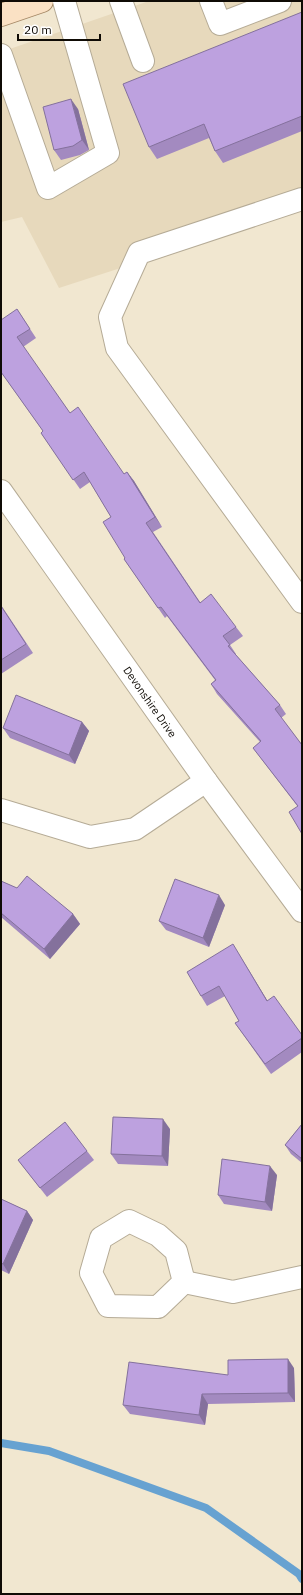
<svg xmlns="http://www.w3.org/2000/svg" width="303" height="1595" viewBox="0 0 303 1595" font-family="'IBM Plex Sans',sans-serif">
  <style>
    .built { fill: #e7d9bc }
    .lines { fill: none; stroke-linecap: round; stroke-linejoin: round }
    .stream { stroke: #67a2d1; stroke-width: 8 }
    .minor-casing { stroke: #b5ab96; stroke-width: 24 }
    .major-casing { stroke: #a68967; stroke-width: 24 }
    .minor { stroke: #fff; stroke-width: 22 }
    .major { stroke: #fae1c4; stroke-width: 22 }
    .wall { fill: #a38ac0 }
    .shaded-wall { fill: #84719c }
    .building { fill: #bda1df; stroke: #84719c }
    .labels { text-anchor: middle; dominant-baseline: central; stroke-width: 4; stroke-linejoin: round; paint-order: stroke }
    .street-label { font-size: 11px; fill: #0f0b05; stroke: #fff }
  </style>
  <rect width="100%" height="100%" fill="#f1e7d0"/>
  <path class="built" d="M 149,1 L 302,1 L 302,209 L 59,288 L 22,217 L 1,222 L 1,52 Z"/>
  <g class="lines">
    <path class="stream" d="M 1,1443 L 49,1451 L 206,1508 L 299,1574 L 302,1579"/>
    <defs>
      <g id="minor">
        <path d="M 121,1 L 143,61"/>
        <path d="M 211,1 L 220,24 L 280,1"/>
        <path d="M 1,55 L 48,188 L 108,153 L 64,1"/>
        <path d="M 302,199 L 139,253 L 110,317 L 117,348 L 302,602"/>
        <path d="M 1,491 L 206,781 L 302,911"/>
        <path d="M 1,810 L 90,837 L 135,829 L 206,781"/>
        <path d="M 129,1221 L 158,1235 L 176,1251 L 184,1282 L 158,1307 L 108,1306 L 91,1273 L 101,1238 Z"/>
        <path d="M 184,1282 L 233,1292 L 302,1277"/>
      </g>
      <path id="major" d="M 1,15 L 42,1"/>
    </defs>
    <use href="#minor" class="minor-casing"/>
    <use href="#major" class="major-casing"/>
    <use href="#minor" class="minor"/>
    <use href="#major" class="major"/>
  </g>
  <g class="wall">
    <path d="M 302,12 L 302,131 L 223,163 L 215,151 L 209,138 L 157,159 L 149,147 Z"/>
    <path d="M 78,109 L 89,150 L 80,155 L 61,160 L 54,150 Z"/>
    <path d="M 17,309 L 36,338 L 23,347 L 70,413 L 124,474 L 127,472 L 134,481 L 162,527 L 153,532 L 200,602 L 236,627 L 243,636 L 230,645 L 236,654 L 236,655 L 280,705 L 286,714 L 281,718 L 302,745 L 298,807 L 253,748 L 260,742 L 217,694 L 211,684 L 215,680 L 167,616 L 165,618 L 124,559 L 125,558 L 111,517 L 90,482 L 80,489 L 41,433 L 43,431 L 1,372 Z"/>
    <path d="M 1,605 L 33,653 L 1,674 Z"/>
    <path d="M 82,722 L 89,731 L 75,764 L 10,738 L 3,728 Z"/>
    <path d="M 1,881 L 73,914 L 80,924 L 50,959 L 1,917 Z"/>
    <path d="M 225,905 L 209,947 L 166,930 L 159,921 Z"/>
    <path d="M 239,954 L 267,1000 L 302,1035 L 302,1052 L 271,1074 L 235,1023 L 239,1021 L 225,996 L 207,1006 L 201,996 Z"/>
    <path d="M 302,1124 L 302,1163 L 291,1154 L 285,1145 Z"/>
    <path d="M 170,1129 L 168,1166 L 118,1164 L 111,1154 Z"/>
    <path d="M 87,1151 L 94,1160 L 47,1197 L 18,1160 Z"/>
    <path d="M 277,1175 L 272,1211 L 224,1204 L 218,1195 Z"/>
    <path d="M 1,1199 L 27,1211 L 33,1220 L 9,1274 L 1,1270 Z"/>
    <path d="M 294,1368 L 295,1402 L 208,1404 L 205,1425 L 130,1414 L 123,1405 L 228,1375 Z"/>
  </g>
  <g class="shaded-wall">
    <path d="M 71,99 L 78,109 L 89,150 L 82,140 Z"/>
    <path d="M 127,472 L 134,481 L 162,527 L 155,517 Z"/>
    <path d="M 82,722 L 89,731 L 75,764 L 69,755 Z"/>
    <path d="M 219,895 L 225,905 L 209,947 L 203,938 Z"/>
    <path d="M 73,914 L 80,924 L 50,959 L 44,949 Z"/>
    <path d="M 233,944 L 239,954 L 273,1010 L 267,1001 Z"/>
    <path d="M 163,1119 L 170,1129 L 168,1166 L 162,1156 Z"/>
    <path d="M 270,1166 L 277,1175 L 272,1211 L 265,1202 Z"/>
    <path d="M 27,1211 L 33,1220 L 9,1274 L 3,1264 Z"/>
    <path d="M 288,1359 L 294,1368 L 295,1402 L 288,1393 Z"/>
    <path d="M 202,1394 L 208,1404 L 205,1425 L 199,1415 Z"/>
  </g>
  <g class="building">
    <path d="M 302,12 L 302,116 L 215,151 L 204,124 L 149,147 L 123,84 Z"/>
    <path d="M 71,99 L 82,140 L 73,146 L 54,150 L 43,107 Z"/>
    <path d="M 17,309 L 30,329 L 17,337 L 70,413 L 78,407 L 124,474 L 127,472 L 155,517 L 146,523 L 200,603 L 211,594 L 236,627 L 223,636 L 230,645 L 228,646 L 280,705 L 275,709 L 302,745 L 302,834 L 289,812 L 298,806 L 253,748 L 261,741 L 211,684 L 216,680 L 161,607 L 158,608 L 124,559 L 125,558 L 103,522 L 111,517 L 84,472 L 73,480 L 41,433 L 43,431 L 1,372 L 1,320 Z"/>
    <path d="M 1,606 L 26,644 L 1,660 Z"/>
    <path d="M 16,695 L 82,722 L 69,755 L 3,728 Z"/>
    <path d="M 27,876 L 73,914 L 44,949 L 1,913 L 1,881 L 17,888 Z"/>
    <path d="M 175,879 L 219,895 L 203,938 L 159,921 Z"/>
    <path d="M 233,944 L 267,1001 L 274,996 L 302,1035 L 302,1038 L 265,1064 L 235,1023 L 239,1021 L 219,986 L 201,996 L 187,972 Z"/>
    <path d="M 113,1117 L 163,1119 L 162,1156 L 111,1154 Z"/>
    <path d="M 65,1122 L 87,1151 L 40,1188 L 18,1160 Z"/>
    <path d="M 302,1124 L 302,1159 L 285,1145 Z"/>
    <path d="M 222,1159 L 270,1166 L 265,1202 L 218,1195 Z"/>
    <path d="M 1,1199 L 27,1211 L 3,1264 L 1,1263 Z"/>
    <path d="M 288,1359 L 288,1393 L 202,1394 L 199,1415 L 123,1405 L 129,1362 L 228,1375 L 228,1360 Z"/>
  </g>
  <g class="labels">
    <g class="street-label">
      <text transform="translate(150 702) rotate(55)">Devonshire Drive</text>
    </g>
  </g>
  <rect width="303" height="1595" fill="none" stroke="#0f0b05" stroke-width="4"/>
  <path d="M18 34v6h82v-6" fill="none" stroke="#0f0b05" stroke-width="2"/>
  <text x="24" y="34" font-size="12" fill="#0f0b05" stroke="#ffffff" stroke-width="3" paint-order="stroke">20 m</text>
</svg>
